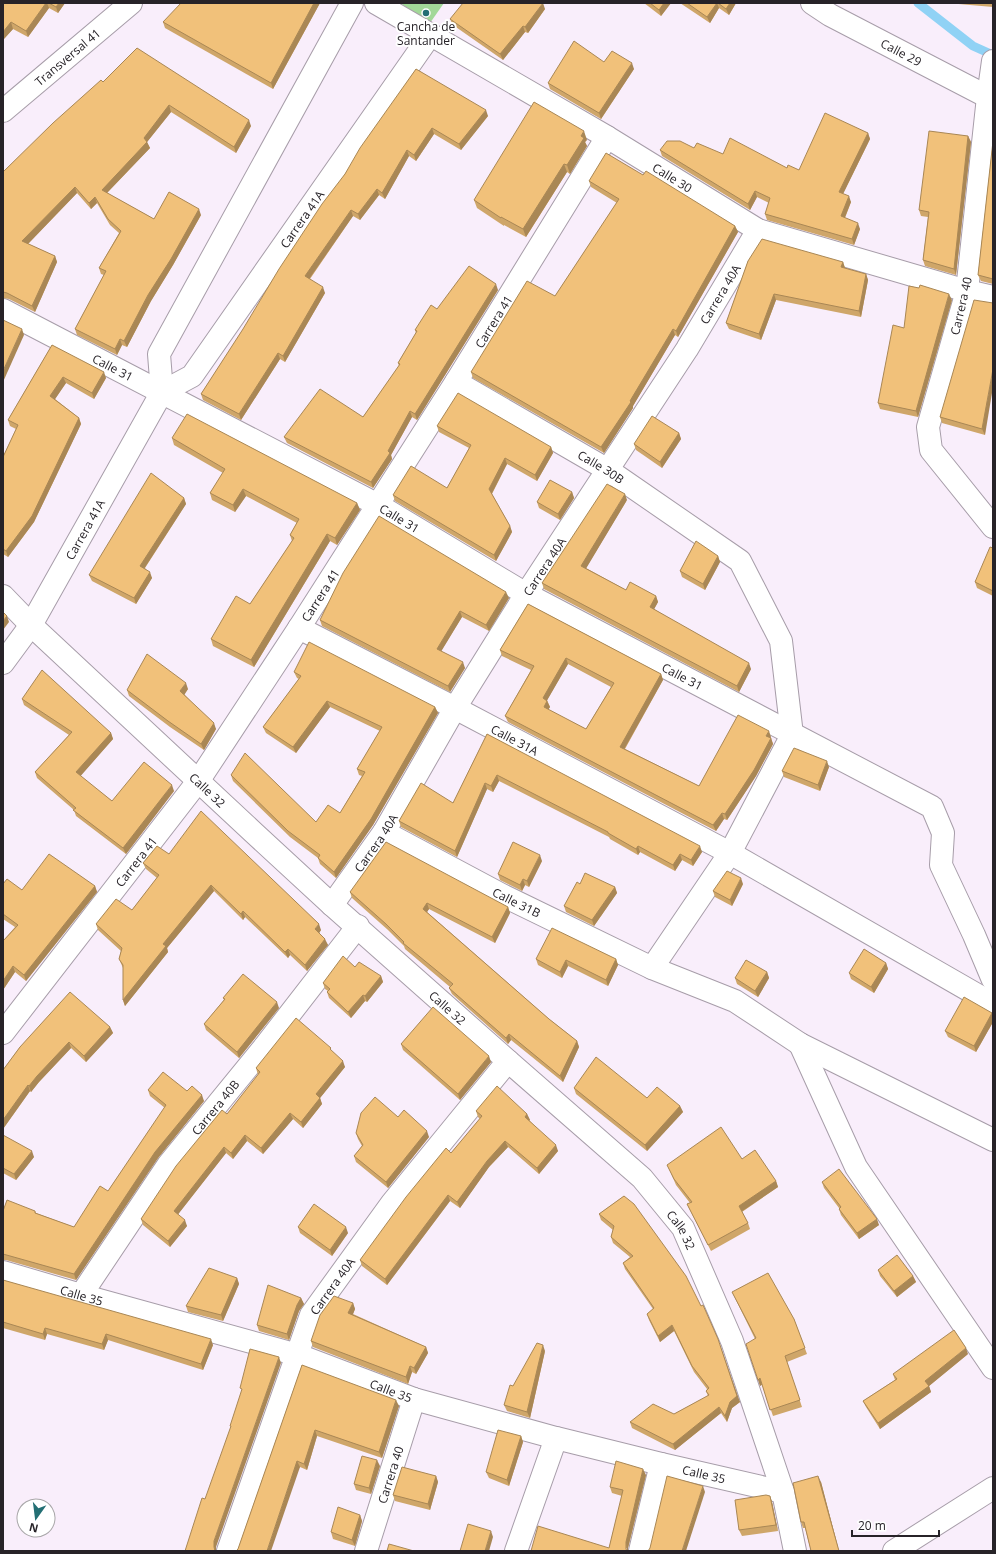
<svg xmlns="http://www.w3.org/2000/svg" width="996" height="1554" viewBox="0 0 996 1554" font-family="'Open Sans',sans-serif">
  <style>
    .pitch { fill: #a2d898 }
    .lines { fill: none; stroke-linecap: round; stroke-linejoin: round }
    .stream { stroke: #90d2f5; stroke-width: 9 }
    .minor-casing { stroke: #a79da9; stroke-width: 24 }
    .tertiary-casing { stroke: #a79da9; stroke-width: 24 }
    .minor { stroke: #fff; stroke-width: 22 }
    .tertiary { stroke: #fff; stroke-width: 22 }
    .wall { fill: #cfa669; fill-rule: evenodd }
    .shaded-wall { fill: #a98755 }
    .building { fill: #f1c17a; stroke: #a98755; fill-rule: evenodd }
    .poi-dot { fill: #236f74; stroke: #fff; stroke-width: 1.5 }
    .labels { text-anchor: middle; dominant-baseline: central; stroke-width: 4; stroke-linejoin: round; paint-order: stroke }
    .poi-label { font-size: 12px; fill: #272328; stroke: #fff }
    .street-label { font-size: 12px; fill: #272328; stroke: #fff }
  </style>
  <rect width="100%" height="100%" fill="#f9eefb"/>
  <path class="pitch" d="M 400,3 L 444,3 L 430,23 Z"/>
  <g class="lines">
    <path class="stream" d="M 918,3 L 973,46 L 993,55"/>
    <defs>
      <g id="minor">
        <path id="s1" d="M 376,3 L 607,137 L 758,230 L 967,291 L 993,297"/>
        <path id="s2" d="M 812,3 L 830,15 L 988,97 L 993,98"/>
        <path d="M 993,61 L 988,97 L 967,291 L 928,427 L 931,450 L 993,527"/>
        <path id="s3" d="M 3,310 L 378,505 L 526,594 L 932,807 L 943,833 L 941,865 L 974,935 L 993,980"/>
        <path id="s4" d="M 456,382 L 608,470 L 740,561 L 781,641 L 792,735 L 730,853 L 652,968"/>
        <path d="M 162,392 L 159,354 L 352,3"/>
        <path id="s5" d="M 3,596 L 31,625 L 254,833 L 332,905 L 508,1061 L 642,1178 L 683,1228 L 732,1341 L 783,1492 L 795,1551"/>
        <path id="s6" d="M 299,628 L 455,708 L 730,853 L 993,1004"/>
        <path id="s7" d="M 3,663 L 31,625 L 162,392 L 192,376 L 431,34"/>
        <path id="s8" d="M 384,832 L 502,895 L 652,968 L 735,1001 L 800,1044 L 993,1140"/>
        <path id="s9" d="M 332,905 L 384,832 L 455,708 L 526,594 L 687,349 L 758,230"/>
        <path id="s10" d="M 3,1033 L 199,780 L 299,628 L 456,382 L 607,137"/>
        <path d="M 800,1044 L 856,1167 L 993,1368"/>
        <path id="s11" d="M 3,1272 L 81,1295 L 298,1355 L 414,1399 L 556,1438 L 661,1464 L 783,1492"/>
        <path id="s12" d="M 81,1295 L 168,1165 L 265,1046 L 358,926"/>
        <path id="s13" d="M 228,1551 L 311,1315 L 392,1203 L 508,1061"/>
        <path id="s14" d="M 366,1551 L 414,1399"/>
        <path d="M 516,1551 L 556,1438"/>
        <path d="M 640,1551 L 661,1464"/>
        <path d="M 894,1551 L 993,1488"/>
      </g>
      <g id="tertiary">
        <path id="s15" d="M 3,111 L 131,3"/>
      </g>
    </defs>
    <use href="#minor" class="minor-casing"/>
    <use href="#tertiary" class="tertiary-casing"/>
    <use href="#minor" class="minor"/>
    <use href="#tertiary" class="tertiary"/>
  </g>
  <g class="wall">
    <path d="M 3,3 L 65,3 L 58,13 L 49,8 L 28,37 L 13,29 L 3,40 Z"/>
    <path d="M 320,3 L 273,89 L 165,28 L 163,22 Z"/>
    <path d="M 644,3 L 671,3 L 661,16 Z"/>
    <path d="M 680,3 L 736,3 L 729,15 L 719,8 L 710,23 Z"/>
    <path d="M 947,3 L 993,3 L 993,7 Z"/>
    <path d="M 545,9 L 528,33 L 525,32 L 503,60 L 453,25 L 450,19 Z"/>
    <path d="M 604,62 L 634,69 L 601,119 L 550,89 L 548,83 Z"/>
    <path d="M 416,69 L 488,116 L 461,150 L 434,134 L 416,161 L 409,156 L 385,199 L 379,195 L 360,220 L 353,216 L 310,279 L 325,293 L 285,362 L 280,359 L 241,420 L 203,400 L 201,394 L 345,174 Z"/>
    <path d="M 103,82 L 251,126 L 236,153 L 171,112 L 147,142 L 150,148 L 107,193 L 154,219 L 201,215 L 173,265 L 151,301 L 127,347 L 122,345 L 117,355 L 77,335 L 75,329 L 104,275 L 101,274 L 99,268 L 119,233 L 110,225 L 97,203 L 91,209 L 77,193 L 28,244 L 55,256 L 57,262 L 35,312 L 9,299 L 3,298 L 3,172 Z"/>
    <path d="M 868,133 L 870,139 L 843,194 L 851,202 L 845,218 L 860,229 L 854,245 L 767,220 L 765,214 L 769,203 L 757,197 L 750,210 L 662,156 L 660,150 L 694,148 L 723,154 L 787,168 L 799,170 Z"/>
    <path d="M 968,136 L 971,142 L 956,275 L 925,266 L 923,260 L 928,217 L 921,216 L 919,210 Z"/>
    <path d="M 587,140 L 585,142 L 587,146 L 570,174 L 567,172 L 526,237 L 504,225 L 504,226 L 477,208 L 474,200 Z"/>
    <path d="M 993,141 L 993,284 L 981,281 L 978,275 Z"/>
    <path d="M 643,175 L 735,226 L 738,232 L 678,337 L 675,335 L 633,406 L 633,408 L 604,453 L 473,378 L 471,372 L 555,296 L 617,203 L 591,187 L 589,181 Z"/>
    <path d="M 748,261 L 843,262 L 845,268 L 866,274 L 868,280 L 861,317 L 776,300 L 761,340 L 729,329 L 726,323 Z"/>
    <path d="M 498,290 L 417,420 L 412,417 L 391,455 L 392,459 L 373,488 L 287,443 L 284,437 L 363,417 L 399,366 L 398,363 L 416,333 L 415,330 L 437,309 Z"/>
    <path d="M 952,300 L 918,417 L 880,409 L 878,403 Z"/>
    <path d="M 993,303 L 985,435 L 942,423 L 940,417 Z"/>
    <path d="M 52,345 L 106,378 L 94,399 L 66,383 L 55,399 L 79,418 L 81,424 L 34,522 L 8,557 L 3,554 L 3,457 L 16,429 L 10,426 L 8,420 Z"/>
    <path d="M 437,426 L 551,447 L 553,453 L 537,481 L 507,464 L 492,494 L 510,526 L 512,532 L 496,561 L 395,501 L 393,495 L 447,488 L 469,448 L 439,432 Z"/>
    <path d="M 679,433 L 681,439 L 662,468 L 636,450 L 634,444 Z"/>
    <path d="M 172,438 L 357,503 L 360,510 L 337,545 L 330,541 L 254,667 L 213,646 L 211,639 L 250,604 L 292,541 L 290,535 L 297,523 L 246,496 L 235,512 L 212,500 L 210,493 L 223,473 L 174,445 Z"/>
    <path d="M 572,492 L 574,498 L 560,520 L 539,508 L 537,502 Z"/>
    <path d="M 184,498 L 186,504 L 145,568 L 152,578 L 136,604 L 92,581 L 89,575 Z"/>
    <path d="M 627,500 L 586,568 L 626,590 L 656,596 L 658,602 L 654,609 L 751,669 L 739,692 L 544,589 L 542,583 Z"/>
    <path d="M 993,548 L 993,596 L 977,588 L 975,582 Z"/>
    <path d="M 718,556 L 720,562 L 705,590 L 682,577 L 680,571 Z"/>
    <path d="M 509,598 L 489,631 L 462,617 L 441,651 L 465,668 L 450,692 L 322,626 L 320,620 Z"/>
    <path d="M 528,604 L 661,674 L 663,680 L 625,749 L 699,786 L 771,737 L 771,738 L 773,744 L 756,776 L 727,820 L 724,819 L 716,831 L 508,722 L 505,716 L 531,670 L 502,656 L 500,650 ZM 568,664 L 611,687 L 586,729 L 548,710 L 550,707 L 547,700 Z"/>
    <path d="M 294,672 L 435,707 L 438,713 L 373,825 L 336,878 L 320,864 L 318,858 L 290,837 L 233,781 L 231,775 L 316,822 L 340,813 L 362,776 L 359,775 L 357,769 L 380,731 L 330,707 L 296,753 L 266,733 L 263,727 L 299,679 L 297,678 Z"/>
    <path d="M 188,689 L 184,694 L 216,729 L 204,750 L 170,727 L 129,696 L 127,690 Z"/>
    <path d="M 22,699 L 111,733 L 113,739 L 80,776 L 112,801 L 174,791 L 126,854 L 76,816 L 74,810 L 37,778 L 35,772 L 69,735 L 24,705 Z"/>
    <path d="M 487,734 L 702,852 L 693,866 L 682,860 L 675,871 L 640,852 L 638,855 L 610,839 L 609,837 L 499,781 L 493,792 L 487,789 L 457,857 L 401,827 L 399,821 L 453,803 Z"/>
    <path d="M 829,767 L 820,791 L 784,777 L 782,771 Z"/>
    <path d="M 169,854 L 321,930 L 319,933 L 328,945 L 307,971 L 290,955 L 288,958 L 245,917 L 243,920 L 214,891 L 167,948 L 168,952 L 125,1006 L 123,1000 L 123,968 L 119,959 L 121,951 L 98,930 L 96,924 L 132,910 L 157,878 L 146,869 L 143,863 Z"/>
    <path d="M 542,861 L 529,887 L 525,885 L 522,891 L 500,880 L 498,874 Z"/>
    <path d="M 3,884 L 22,890 L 95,886 L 97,892 L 26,981 L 15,972 L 3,990 L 3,941 L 15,927 L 3,919 Z"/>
    <path d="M 580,884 L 615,887 L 617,893 L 594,926 L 566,912 L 564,906 Z"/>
    <path d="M 743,884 L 732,906 L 715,897 L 713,891 Z"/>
    <path d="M 350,892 L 508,907 L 510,913 L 495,943 L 429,909 L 427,912 L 549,1019 L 577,1041 L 579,1047 L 563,1082 L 511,1040 L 508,1044 L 452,994 L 449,988 L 450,987 L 405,949 L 404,946 L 388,930 L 352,898 Z"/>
    <path d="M 536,959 L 616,959 L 618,965 L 608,986 L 568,966 L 562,978 L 538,965 Z"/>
    <path d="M 886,963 L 888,969 L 874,993 L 851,979 L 849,973 Z"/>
    <path d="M 355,967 L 381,976 L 383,982 L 367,1002 L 365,1001 L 351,1018 L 329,998 L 327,992 L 328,991 L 325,989 L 323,983 Z"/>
    <path d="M 767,972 L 769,978 L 758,997 L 737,984 L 735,978 Z"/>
    <path d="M 223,998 L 279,1008 L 239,1058 L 206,1030 L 204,1024 L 224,1000 Z"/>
    <path d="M 993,1015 L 993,1022 L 976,1052 L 948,1037 L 945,1031 Z"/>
    <path d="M 110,1027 L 113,1033 L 86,1062 L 71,1048 L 39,1082 L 31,1092 L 30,1091 L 3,1129 L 3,1070 L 20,1047 Z"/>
    <path d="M 401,1044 L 491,1062 L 460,1100 L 403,1050 Z"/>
    <path d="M 333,1052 L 345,1067 L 320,1098 L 322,1104 L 303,1128 L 293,1119 L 263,1154 L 247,1141 L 233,1159 L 226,1153 L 178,1214 L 187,1226 L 170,1247 L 143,1225 L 141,1219 L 227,1114 L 258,1075 L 256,1068 Z"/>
    <path d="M 574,1088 L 647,1098 L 680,1106 L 683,1112 L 647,1151 L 576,1094 Z"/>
    <path d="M 148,1090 L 187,1091 L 204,1101 L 158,1158 L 76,1280 L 6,1260 L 3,1260 L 3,1211 L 35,1211 L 36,1213 L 74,1227 L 108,1191 L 165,1108 L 150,1096 Z"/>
    <path d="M 476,1111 L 527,1114 L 530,1120 L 529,1120 L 558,1151 L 539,1174 L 508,1147 L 489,1167 L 460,1208 L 450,1201 L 387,1285 L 362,1266 L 360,1260 L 480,1119 L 478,1117 Z"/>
    <path d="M 398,1117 L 429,1137 L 388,1188 L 356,1162 L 354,1156 L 362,1146 L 358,1139 L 356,1133 Z"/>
    <path d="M 3,1135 L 34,1157 L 16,1180 L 3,1173 Z"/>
    <path d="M 742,1159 L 776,1181 L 778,1187 L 742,1212 L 748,1223 L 750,1229 L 711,1251 L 690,1210 L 687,1204 L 690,1203 L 676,1185 L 670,1171 L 667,1165 Z"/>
    <path d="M 822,1182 L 879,1225 L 859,1239 L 841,1215 L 839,1209 L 839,1208 L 824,1188 Z"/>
    <path d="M 624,1196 L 740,1402 L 732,1408 L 727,1422 L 721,1413 L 675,1450 L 632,1428 L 630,1422 L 674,1414 L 708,1396 L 706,1391 L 707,1389 L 694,1372 L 674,1331 L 660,1342 L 649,1320 L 647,1314 L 653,1309 L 625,1269 L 623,1263 L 630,1257 L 613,1243 L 611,1237 L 613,1230 L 601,1220 L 599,1214 Z"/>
    <path d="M 298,1227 L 348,1233 L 332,1256 L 300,1233 Z"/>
    <path d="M 878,1270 L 913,1276 L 916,1282 L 897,1297 L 880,1276 Z"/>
    <path d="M 237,1278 L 239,1284 L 223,1321 L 188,1312 L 186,1306 Z"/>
    <path d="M 3,1280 L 213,1345 L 203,1370 L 108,1340 L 104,1350 L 47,1334 L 45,1340 L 3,1328 Z"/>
    <path d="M 732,1292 L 794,1319 L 807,1354 L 787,1362 L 802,1407 L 773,1416 L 762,1384 L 760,1386 L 755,1339 L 735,1298 Z"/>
    <path d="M 301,1298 L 304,1304 L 299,1311 L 289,1340 L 259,1331 L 257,1325 Z"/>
    <path d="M 353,1303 L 355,1309 L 353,1314 L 426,1347 L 428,1353 L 416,1374 L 412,1372 L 408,1384 L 313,1347 L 311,1341 Z"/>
    <path d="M 545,1351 L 530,1418 L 507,1411 L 504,1405 L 513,1386 Z"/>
    <path d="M 968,1354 L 929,1386 L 931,1392 L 880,1429 L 866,1407 L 863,1401 L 895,1380 L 893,1374 Z"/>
    <path d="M 302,1365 L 399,1406 L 382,1458 L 317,1436 L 307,1470 L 300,1467 L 238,1549 Z"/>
    <path d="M 521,1436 L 523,1442 L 509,1486 L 489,1478 L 486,1472 Z"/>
    <path d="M 380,1466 L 371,1494 L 356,1490 L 354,1484 Z"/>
    <path d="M 646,1475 L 628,1548 L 609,1548 L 622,1496 L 612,1493 L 610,1487 Z"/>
    <path d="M 436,1476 L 438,1482 L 430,1510 L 395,1501 L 393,1495 Z"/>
    <path d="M 821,1482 L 839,1551 L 811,1551 L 805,1528 L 803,1528 L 801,1522 Z"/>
    <path d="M 770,1496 L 772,1502 L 778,1531 L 742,1536 L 739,1530 Z"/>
    <path d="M 360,1515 L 362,1521 L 355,1546 L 333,1539 L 331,1532 Z"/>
  </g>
  <g class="shaded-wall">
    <path d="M 46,3 L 47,3 L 49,8 L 28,37 L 26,31 Z"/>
    <path d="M 59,3 L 65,3 L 58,13 L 56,7 Z"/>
    <path d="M 314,3 L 320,3 L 273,89 L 271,83 Z"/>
    <path d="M 543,3 L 545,9 L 528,33 L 525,27 Z"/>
    <path d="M 664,3 L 671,3 L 661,16 L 659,10 Z"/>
    <path d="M 717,3 L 719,8 L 710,23 L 707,17 Z"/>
    <path d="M 730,3 L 736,3 L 729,15 L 726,9 Z"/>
    <path d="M 11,22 L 13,29 L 3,40 L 3,32 Z"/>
    <path d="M 523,26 L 525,32 L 503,60 L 500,54 Z"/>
    <path d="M 632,63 L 634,69 L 601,119 L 599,113 Z"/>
    <path d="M 169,105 L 171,112 L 147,142 L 150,148 L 104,196 L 102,190 Z"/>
    <path d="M 486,110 L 488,116 L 461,150 L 459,144 Z"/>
    <path d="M 249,120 L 251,126 L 236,153 L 234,147 Z"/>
    <path d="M 432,128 L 434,134 L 416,161 L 414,155 Z"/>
    <path d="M 584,131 L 587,140 L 585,142 L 587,146 L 570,174 L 567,165 L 581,136 Z"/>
    <path d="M 868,133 L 870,139 L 841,198 L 839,192 Z"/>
    <path d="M 968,136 L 971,142 L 956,275 L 954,269 Z"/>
    <path d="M 407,150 L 409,156 L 385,199 L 382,193 Z"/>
    <path d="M 564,164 L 567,172 L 526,237 L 523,229 Z"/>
    <path d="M 75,187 L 77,193 L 25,247 L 22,241 Z"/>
    <path d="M 377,189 L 379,195 L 360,220 L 358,214 Z"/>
    <path d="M 755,191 L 757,197 L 750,210 L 748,204 Z"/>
    <path d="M 849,196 L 851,202 L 843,222 L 841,216 Z"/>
    <path d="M 95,197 L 97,203 L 91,209 L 89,203 Z"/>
    <path d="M 199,209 L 201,215 L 173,265 L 151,301 L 127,347 L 124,341 L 148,295 Z"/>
    <path d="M 351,210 L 353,216 L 307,282 L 305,276 Z"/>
    <path d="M 858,223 L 860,229 L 854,245 L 852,239 Z"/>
    <path d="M 735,226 L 738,232 L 678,337 L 676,331 Z"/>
    <path d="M 55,256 L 57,262 L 35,312 L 32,306 Z"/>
    <path d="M 843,262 L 845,268 L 841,267 Z"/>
    <path d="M 866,274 L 868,280 L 861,317 L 859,311 Z"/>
    <path d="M 496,284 L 498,290 L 417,420 L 415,414 Z"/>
    <path d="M 323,287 L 325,293 L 285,362 L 283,356 Z"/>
    <path d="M 774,294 L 776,300 L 761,340 L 759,334 Z"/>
    <path d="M 949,294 L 952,300 L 918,417 L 916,411 Z"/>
    <path d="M 22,329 L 24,335 L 3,382 L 3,371 Z"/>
    <path d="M 673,329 L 675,335 L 633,406 L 633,408 L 604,453 L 601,447 Z"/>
    <path d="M 120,339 L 122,345 L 117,355 L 115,349 Z"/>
    <path d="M 278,353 L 280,359 L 241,420 L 239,414 Z"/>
    <path d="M 993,369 L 993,387 L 985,435 L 982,429 Z"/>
    <path d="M 104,372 L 106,378 L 94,399 L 92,393 Z"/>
    <path d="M 63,377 L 66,383 L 53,402 L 50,396 Z"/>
    <path d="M 410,411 L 412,417 L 391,455 L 392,459 L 373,488 L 371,482 L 388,451 Z"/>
    <path d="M 79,418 L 81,424 L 34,522 L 8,557 L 6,551 Z"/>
    <path d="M 679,433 L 681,439 L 662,468 L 660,462 Z"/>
    <path d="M 551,447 L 553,453 L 537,481 L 535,475 Z"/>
    <path d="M 505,458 L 507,464 L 491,495 L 489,489 Z"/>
    <path d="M 243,489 L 246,496 L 235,512 L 233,505 Z"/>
    <path d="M 572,492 L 574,498 L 560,520 L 558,514 Z"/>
    <path d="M 625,494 L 627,500 L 584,572 L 581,566 Z"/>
    <path d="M 184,498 L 186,504 L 142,572 L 140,566 Z"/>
    <path d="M 357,503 L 360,510 L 337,545 L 335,538 Z"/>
    <path d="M 510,526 L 512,532 L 496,561 L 494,555 Z"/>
    <path d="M 327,534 L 330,541 L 254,667 L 251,660 Z"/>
    <path d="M 718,556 L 720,562 L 705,590 L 703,584 Z"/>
    <path d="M 150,572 L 152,578 L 136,604 L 134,598 Z"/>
    <path d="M 506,592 L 509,598 L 489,631 L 486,625 Z"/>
    <path d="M 656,596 L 658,602 L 652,613 L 650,607 Z"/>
    <path d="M 460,611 L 462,617 L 439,655 L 437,649 Z"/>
    <path d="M 7,616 L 9,622 L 3,630 L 3,621 Z"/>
    <path d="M 566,658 L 568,664 L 545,704 L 543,698 Z"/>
    <path d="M 463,662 L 465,668 L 450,692 L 448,686 Z"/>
    <path d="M 749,663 L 751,669 L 739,692 L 737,686 Z"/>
    <path d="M 661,674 L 663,680 L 622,753 L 620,747 Z"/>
    <path d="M 186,683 L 188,689 L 183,697 L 180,691 Z"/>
    <path d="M 327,701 L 330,707 L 296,753 L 293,747 Z"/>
    <path d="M 547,701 L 550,707 L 546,713 L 544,707 Z"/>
    <path d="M 435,707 L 438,713 L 373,825 L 336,878 L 334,872 Z"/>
    <path d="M 214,723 L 216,729 L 204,750 L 201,744 Z"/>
    <path d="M 769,731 L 771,737 L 768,742 L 766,736 Z"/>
    <path d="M 111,733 L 113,739 L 78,779 L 76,772 Z"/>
    <path d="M 771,738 L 773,744 L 756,776 L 727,820 L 725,814 Z"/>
    <path d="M 827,761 L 829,767 L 820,791 L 818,785 Z"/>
    <path d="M 497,775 L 499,781 L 493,792 L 491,786 Z"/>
    <path d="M 485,783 L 487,789 L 457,857 L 455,851 Z"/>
    <path d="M 172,785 L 174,791 L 126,854 L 123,848 Z"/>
    <path d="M 722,813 L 724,819 L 716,831 L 713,825 Z"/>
    <path d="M 638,846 L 640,852 L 638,855 L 636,849 Z"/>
    <path d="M 700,846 L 702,852 L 693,866 L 691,860 Z"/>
    <path d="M 680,854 L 682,860 L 675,871 L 673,865 Z"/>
    <path d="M 540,855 L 542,861 L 529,887 L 527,881 Z"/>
    <path d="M 741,878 L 743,884 L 732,906 L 730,900 Z"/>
    <path d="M 523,879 L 525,885 L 522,891 L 520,885 Z"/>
    <path d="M 211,885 L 214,891 L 167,948 L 168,952 L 125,1006 L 123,1000 L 163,944 Z"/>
    <path d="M 95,886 L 97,892 L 26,981 L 24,975 Z"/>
    <path d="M 615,887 L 617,893 L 594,926 L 592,920 Z"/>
    <path d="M 427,903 L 429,909 L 425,915 L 423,909 Z"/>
    <path d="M 508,907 L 510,913 L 495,943 L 492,937 Z"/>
    <path d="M 243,911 L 245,917 L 243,920 L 241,914 Z"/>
    <path d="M 319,924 L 321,930 L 318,935 L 315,929 Z"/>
    <path d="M 325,939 L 328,945 L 307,971 L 305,965 Z"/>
    <path d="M 288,949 L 290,955 L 288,958 L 285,952 Z"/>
    <path d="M 616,959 L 618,965 L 608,986 L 606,980 Z"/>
    <path d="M 566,960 L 568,966 L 562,978 L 560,972 Z"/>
    <path d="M 886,963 L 888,969 L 874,993 L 871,987 Z"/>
    <path d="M 13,966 L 15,972 L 3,990 L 3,981 Z"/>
    <path d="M 767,972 L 769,978 L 758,997 L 755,991 Z"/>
    <path d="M 381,976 L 383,982 L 367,1002 L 365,996 Z"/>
    <path d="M 363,995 L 365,1001 L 351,1018 L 348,1012 Z"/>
    <path d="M 277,1002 L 279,1008 L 239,1058 L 237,1052 Z"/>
    <path d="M 992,1013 L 993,1015 L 993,1022 L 976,1052 L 974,1046 Z"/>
    <path d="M 110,1027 L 113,1033 L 86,1062 L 84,1056 Z"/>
    <path d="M 509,1034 L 511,1040 L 508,1044 L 506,1038 Z"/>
    <path d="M 577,1041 L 579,1047 L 563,1082 L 560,1076 Z"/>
    <path d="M 69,1042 L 71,1048 L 39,1082 L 31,1092 L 29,1086 L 37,1076 Z"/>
    <path d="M 489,1056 L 491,1062 L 460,1100 L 458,1094 Z"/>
    <path d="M 343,1061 L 345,1067 L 320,1098 L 322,1104 L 303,1128 L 301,1122 L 316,1094 Z"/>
    <path d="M 28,1085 L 30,1091 L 3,1129 L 3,1120 Z"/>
    <path d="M 202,1095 L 204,1101 L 158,1158 L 76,1280 L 74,1274 L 155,1152 Z"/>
    <path d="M 680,1106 L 683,1112 L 647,1151 L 645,1145 Z"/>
    <path d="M 290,1113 L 293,1119 L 263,1154 L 261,1148 Z"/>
    <path d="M 527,1114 L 530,1120 L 527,1123 L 525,1117 Z"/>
    <path d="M 427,1131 L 429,1137 L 388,1188 L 386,1182 Z"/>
    <path d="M 245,1135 L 247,1141 L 233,1159 L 231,1153 Z"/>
    <path d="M 505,1141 L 508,1147 L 489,1167 L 460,1208 L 457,1202 L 487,1161 Z"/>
    <path d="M 556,1145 L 558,1151 L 539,1174 L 537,1168 Z"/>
    <path d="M 224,1147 L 226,1153 L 176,1217 L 174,1211 Z"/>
    <path d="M 32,1151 L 34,1157 L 16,1180 L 14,1174 Z"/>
    <path d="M 776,1181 L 778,1187 L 741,1212 L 739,1206 Z"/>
    <path d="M 448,1195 L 450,1201 L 387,1285 L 385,1279 Z"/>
    <path d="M 877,1219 L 879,1225 L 859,1239 L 857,1233 Z"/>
    <path d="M 185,1220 L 187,1226 L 170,1247 L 168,1241 Z"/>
    <path d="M 346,1227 L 348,1233 L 332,1256 L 330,1250 Z"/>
    <path d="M 913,1276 L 916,1282 L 897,1297 L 894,1291 Z"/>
    <path d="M 237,1278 L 239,1284 L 223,1321 L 221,1315 Z"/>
    <path d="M 301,1298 L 304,1304 L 299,1311 L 289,1340 L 287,1334 L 297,1305 Z"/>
    <path d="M 353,1303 L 355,1309 L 351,1319 L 348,1313 Z"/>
    <path d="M 672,1325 L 674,1331 L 660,1342 L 658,1336 Z"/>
    <path d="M 45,1328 L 47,1334 L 45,1340 L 43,1334 Z"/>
    <path d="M 106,1334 L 108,1340 L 104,1350 L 102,1344 Z"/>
    <path d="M 211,1339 L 213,1345 L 203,1370 L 201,1364 Z"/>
    <path d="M 543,1345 L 545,1351 L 530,1418 L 527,1412 Z"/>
    <path d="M 720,1345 L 740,1402 L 732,1408 L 727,1422 L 725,1416 Z"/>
    <path d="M 426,1347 L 428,1353 L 416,1374 L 414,1368 Z"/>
    <path d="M 966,1348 L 968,1354 L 929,1386 L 931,1392 L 880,1429 L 878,1423 L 925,1381 Z"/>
    <path d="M 279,1357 L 281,1363 L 216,1547 L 216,1551 L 215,1551 L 214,1547 L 214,1541 Z"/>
    <path d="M 410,1366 L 412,1372 L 408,1384 L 406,1377 Z"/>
    <path d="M 760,1378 L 763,1384 L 760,1386 L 758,1380 Z"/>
    <path d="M 396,1400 L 399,1406 L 382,1458 L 379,1452 Z"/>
    <path d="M 719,1407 L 721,1413 L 675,1450 L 673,1444 Z"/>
    <path d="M 315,1430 L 317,1436 L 307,1470 L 304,1464 Z"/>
    <path d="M 521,1436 L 523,1442 L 509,1486 L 507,1480 Z"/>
    <path d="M 377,1460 L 380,1466 L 371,1494 L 369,1488 Z"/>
    <path d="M 297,1461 L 300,1467 L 271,1551 L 267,1551 Z"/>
    <path d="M 643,1469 L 646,1475 L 628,1548 L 628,1551 L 627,1551 L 626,1542 Z"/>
    <path d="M 436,1476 L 438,1482 L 430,1510 L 428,1504 Z"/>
    <path d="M 818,1476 L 821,1482 L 839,1551 Z"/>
    <path d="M 703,1486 L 705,1492 L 686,1551 L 682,1551 Z"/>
    <path d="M 770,1496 L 772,1502 L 778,1531 L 776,1525 Z"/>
    <path d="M 360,1515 L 362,1521 L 355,1546 L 352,1540 Z"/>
    <path d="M 491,1531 L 493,1537 L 489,1551 L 485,1551 Z"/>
  </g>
  <g class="building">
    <path d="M 3,3 L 46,3 L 26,31 L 11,22 L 3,32 Z"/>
    <path d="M 49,3 L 59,3 L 56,7 Z"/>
    <path d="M 181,3 L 314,3 L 271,83 L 163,22 Z"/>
    <path d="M 463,3 L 543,3 L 525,27 L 523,26 L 500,54 L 450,19 Z"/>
    <path d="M 650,3 L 664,3 L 659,10 Z"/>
    <path d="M 687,3 L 717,3 L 707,17 Z"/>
    <path d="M 718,3 L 730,3 L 726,9 Z"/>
    <path d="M 574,41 L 604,62 L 612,51 L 632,63 L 599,113 L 548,83 Z"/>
    <path d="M 137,48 L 249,120 L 234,147 L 169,105 L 144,138 L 147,142 L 102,190 L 154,219 L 169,192 L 199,209 L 171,259 L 148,295 L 124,341 L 120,339 L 115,349 L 75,329 L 106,271 L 99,268 L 121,231 L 108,219 L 95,197 L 89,203 L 75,187 L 22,241 L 55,256 L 32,306 L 7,293 L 3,292 L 3,172 L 53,123 L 101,80 L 103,82 Z"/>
    <path d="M 416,69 L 486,110 L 459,144 L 432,128 L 414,155 L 407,150 L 382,193 L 377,189 L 358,214 L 351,210 L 305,276 L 323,287 L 283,356 L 278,353 L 239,414 L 201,394 L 243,329 L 279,269 L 322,204 L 345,174 L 360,148 Z"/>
    <path d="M 534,102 L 584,131 L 581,136 L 584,138 L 567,165 L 564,164 L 523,229 L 501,217 L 501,218 L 474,200 Z"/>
    <path d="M 825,113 L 868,133 L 839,192 L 849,196 L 841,216 L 858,223 L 852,239 L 765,214 L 770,198 L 755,191 L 748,204 L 660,150 L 667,141 L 680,141 L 694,148 L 697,143 L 723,154 L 730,138 L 787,168 L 788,165 L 799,170 Z"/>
    <path d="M 929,131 L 968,136 L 954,269 L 923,260 L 929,212 L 919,210 Z"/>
    <path d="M 993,141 L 993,279 L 978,275 Z"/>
    <path d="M 606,153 L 643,175 L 646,171 L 735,226 L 676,331 L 673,329 L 630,401 L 631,402 L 601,447 L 471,372 L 527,281 L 555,296 L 619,199 L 589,181 Z"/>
    <path d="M 762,239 L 843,262 L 841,267 L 866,274 L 859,311 L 774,294 L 759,334 L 726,323 L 748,261 Z"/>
    <path d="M 469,266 L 496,284 L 415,414 L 410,411 L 388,451 L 390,453 L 371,482 L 284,437 L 320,389 L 363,417 L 400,364 L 398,363 L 417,331 L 415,330 L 431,305 L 437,309 Z"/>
    <path d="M 920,285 L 949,294 L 916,411 L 878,403 L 893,325 L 904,328 L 909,286 L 919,288 Z"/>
    <path d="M 974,300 L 993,303 L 993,369 L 982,429 L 940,417 Z"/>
    <path d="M 3,320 L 22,329 L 3,371 Z"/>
    <path d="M 52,345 L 104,372 L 92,393 L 63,377 L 50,396 L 79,418 L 32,516 L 6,551 L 3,549 L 3,457 L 18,425 L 8,420 Z"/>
    <path d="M 458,393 L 551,447 L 535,475 L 505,458 L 489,489 L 510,526 L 494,555 L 393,495 L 411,466 L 447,488 L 471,445 L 437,426 Z"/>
    <path d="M 187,414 L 357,503 L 335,538 L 327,534 L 251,660 L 211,639 L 236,596 L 250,604 L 294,538 L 290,535 L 299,519 L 243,489 L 233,505 L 210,493 L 225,469 L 172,438 Z"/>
    <path d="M 652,416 L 679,433 L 660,462 L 634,444 Z"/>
    <path d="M 151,473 L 184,498 L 140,566 L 150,572 L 134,598 L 89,575 Z"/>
    <path d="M 550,480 L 572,492 L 558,514 L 537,502 Z"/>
    <path d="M 607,484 L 625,494 L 581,566 L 626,590 L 630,582 L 656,596 L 650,607 L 749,663 L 737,686 L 542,583 Z"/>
    <path d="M 379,516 L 506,592 L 486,625 L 460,611 L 437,649 L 463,662 L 448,686 L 320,620 L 343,573 Z"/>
    <path d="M 696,541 L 718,556 L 703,584 L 680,571 Z"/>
    <path d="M 990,547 L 993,548 L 993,591 L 975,582 Z"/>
    <path d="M 528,604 L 661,674 L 620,747 L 699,786 L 738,715 L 769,731 L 766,736 L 771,738 L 754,770 L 725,814 L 722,813 L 713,825 L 505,716 L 534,666 L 500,650 ZM 566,658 L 614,683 L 586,729 L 544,707 L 547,701 L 543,698 Z"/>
    <path d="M 3,612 L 7,616 L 3,621 Z"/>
    <path d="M 309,642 L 435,707 L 371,819 L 334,872 L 318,858 L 320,855 L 288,831 L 231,775 L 245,753 L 316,822 L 328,805 L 340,813 L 365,772 L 357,769 L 382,727 L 327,701 L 293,747 L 263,727 L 301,676 L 294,672 Z"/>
    <path d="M 147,654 L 186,683 L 180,691 L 214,723 L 201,744 L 168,721 L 127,690 Z"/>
    <path d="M 42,670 L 111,733 L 76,772 L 112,801 L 144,762 L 172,785 L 123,848 L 73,810 L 76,808 L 35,772 L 72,732 L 22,699 Z"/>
    <path d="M 487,734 L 700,846 L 691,860 L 680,854 L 673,865 L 638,846 L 636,849 L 608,833 L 608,832 L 497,775 L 491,786 L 485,783 L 455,851 L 399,821 L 421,783 L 453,803 Z"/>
    <path d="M 794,748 L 827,761 L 818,785 L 782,771 Z"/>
    <path d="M 201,811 L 319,924 L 315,929 L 325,939 L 305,965 L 288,949 L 285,952 L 243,911 L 241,914 L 211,885 L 163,944 L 166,946 L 123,1000 L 123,965 L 119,959 L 122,948 L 96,924 L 116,899 L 132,910 L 159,875 L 143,863 L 157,846 L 169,854 Z"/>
    <path d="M 386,842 L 508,907 L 492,937 L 427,903 L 423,909 L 549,1019 L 577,1041 L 560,1076 L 509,1034 L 506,1038 L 449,988 L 453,984 L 403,943 L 404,942 L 386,924 L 350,892 Z"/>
    <path d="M 513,842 L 540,855 L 527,881 L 523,879 L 520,885 L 498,874 Z"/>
    <path d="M 49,854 L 95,886 L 24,975 L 13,966 L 3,981 L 3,941 L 18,925 L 3,914 L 3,884 L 7,879 L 22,890 Z"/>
    <path d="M 727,871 L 741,878 L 730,900 L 713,891 Z"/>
    <path d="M 585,873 L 615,887 L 592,920 L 564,906 L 577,882 L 580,884 Z"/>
    <path d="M 552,928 L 616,959 L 606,980 L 566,960 L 560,972 L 536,959 Z"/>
    <path d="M 864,949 L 886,963 L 871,987 L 849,973 Z"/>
    <path d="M 343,956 L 355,967 L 359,962 L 381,976 L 365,996 L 363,995 L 348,1012 L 327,992 L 330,989 L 323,983 Z"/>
    <path d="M 746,960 L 767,972 L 755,991 L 735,978 Z"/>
    <path d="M 243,974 L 277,1002 L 237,1052 L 204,1024 L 225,999 L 223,998 Z"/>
    <path d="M 70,992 L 110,1027 L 84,1056 L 69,1042 L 37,1076 L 29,1086 L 28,1085 L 3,1120 L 3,1070 L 20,1047 Z"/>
    <path d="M 964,997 L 992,1013 L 974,1046 L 945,1031 Z"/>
    <path d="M 433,1007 L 489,1056 L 458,1094 L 401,1044 Z"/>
    <path d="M 296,1018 L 331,1048 L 330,1049 L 343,1061 L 316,1094 L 320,1098 L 301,1122 L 290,1113 L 261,1148 L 245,1135 L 231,1153 L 224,1147 L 174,1211 L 185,1220 L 168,1241 L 141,1219 L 176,1166 L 222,1110 L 227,1114 L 260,1072 L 256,1068 Z"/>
    <path d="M 596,1057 L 647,1098 L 657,1087 L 680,1106 L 645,1145 L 574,1088 Z"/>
    <path d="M 163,1072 L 187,1091 L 192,1086 L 202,1095 L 155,1152 L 74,1274 L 3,1254 L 3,1211 L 7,1200 L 35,1211 L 35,1213 L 74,1227 L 100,1186 L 108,1191 L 166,1105 L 148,1090 Z"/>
    <path d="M 497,1086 L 527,1114 L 525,1117 L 556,1145 L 537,1168 L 505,1141 L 487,1161 L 457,1202 L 448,1195 L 385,1279 L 360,1260 L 406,1197 L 446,1148 L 451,1153 L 482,1116 L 476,1111 Z"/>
    <path d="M 375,1097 L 398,1117 L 404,1110 L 427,1131 L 386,1182 L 354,1156 L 363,1145 L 356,1133 L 361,1113 Z"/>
    <path d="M 721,1127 L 742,1159 L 755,1150 L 776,1181 L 739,1206 L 748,1223 L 708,1245 L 687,1204 L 692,1202 L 674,1179 L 667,1165 Z"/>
    <path d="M 3,1135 L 32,1151 L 14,1174 L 3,1168 Z"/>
    <path d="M 839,1169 L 877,1219 L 857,1233 L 839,1209 L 841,1207 L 822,1182 Z"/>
    <path d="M 624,1196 L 634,1204 L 686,1276 L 701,1306 L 703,1305 L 718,1339 L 737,1396 L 730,1402 L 725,1416 L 719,1407 L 673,1444 L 630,1422 L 653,1404 L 674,1414 L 709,1395 L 706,1391 L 709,1388 L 692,1366 L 672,1325 L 658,1336 L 647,1314 L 654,1308 L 623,1263 L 633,1256 L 611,1237 L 614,1226 L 599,1214 Z"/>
    <path d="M 314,1204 L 346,1227 L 330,1250 L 298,1227 Z"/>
    <path d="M 897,1255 L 913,1276 L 894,1291 L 878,1270 Z"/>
    <path d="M 209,1268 L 237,1278 L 221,1315 L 186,1306 Z"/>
    <path d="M 768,1273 L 794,1319 L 805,1348 L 785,1356 L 800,1400 L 770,1410 L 760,1378 L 758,1380 L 746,1344 L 756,1338 L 732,1292 Z"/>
    <path d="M 3,1280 L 211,1339 L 201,1364 L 106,1334 L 102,1344 L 45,1328 L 43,1334 L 3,1322 Z"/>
    <path d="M 268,1285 L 301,1298 L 297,1305 L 287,1334 L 257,1325 Z"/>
    <path d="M 334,1296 L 353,1303 L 348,1313 L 426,1347 L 414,1368 L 410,1366 L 406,1377 L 311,1341 L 320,1315 Z"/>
    <path d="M 954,1330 L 966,1348 L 925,1381 L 929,1386 L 878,1423 L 863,1401 L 897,1379 L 893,1374 Z"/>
    <path d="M 537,1343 L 543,1345 L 527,1412 L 504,1405 L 510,1385 L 513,1386 Z"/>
    <path d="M 250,1349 L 279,1357 L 214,1541 L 214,1547 L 215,1551 L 185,1551 L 202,1498 L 205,1499 L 231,1426 L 230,1426 L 242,1389 L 240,1388 Z"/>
    <path d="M 302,1365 L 396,1400 L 379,1452 L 315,1430 L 304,1464 L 297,1461 L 267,1551 L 236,1551 L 238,1549 Z"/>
    <path d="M 498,1430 L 521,1436 L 507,1480 L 486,1472 Z"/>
    <path d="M 362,1456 L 377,1460 L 369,1488 L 354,1484 Z"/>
    <path d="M 616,1461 L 643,1469 L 626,1542 L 626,1549 L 627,1551 L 531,1551 L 538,1526 L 609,1548 L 623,1490 L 610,1487 Z"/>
    <path d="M 402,1467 L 436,1476 L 428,1504 L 393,1495 Z"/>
    <path d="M 667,1476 L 703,1486 L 682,1551 L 648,1551 L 650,1548 Z"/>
    <path d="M 818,1476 L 839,1551 L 811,1551 L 804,1522 L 801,1522 L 793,1483 Z"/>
    <path d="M 766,1495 L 770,1496 L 776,1525 L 739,1530 L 735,1500 Z"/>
    <path d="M 338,1507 L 360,1515 L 352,1540 L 331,1532 Z"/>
    <path d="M 468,1524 L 491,1531 L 485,1551 L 460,1551 Z"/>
    <path d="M 389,1544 L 414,1551 L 387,1551 Z"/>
  </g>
  <circle class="poi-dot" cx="426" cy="13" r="4"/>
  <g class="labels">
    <g class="poi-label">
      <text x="426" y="26">Cancha de<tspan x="426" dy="14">Santander</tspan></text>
    </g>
    <g class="street-label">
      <text stroke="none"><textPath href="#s2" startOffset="102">Calle 29</textPath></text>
      <text stroke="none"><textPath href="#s15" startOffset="84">Transversal 41</textPath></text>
      <text stroke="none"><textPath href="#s1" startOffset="344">Calle 30</textPath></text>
      <text stroke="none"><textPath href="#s7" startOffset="540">Carrera 41A</textPath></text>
      <text stroke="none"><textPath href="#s9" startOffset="724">Carrera 40A</textPath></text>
      <text transform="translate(961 306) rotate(-77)">Carrera 40</text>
      <text stroke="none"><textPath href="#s10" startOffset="865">Carrera 41</textPath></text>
      <text stroke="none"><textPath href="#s3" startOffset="124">Calle 31</textPath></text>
      <text stroke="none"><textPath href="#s4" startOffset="168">Calle 30B</textPath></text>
      <text stroke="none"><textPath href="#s3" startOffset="448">Calle 31</textPath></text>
      <text stroke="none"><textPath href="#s7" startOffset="157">Carrera 41A</textPath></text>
      <text stroke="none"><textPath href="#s9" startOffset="400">Carrera 40A</textPath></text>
      <text stroke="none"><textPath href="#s10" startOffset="541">Carrera 41</textPath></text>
      <text stroke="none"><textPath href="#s3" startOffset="772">Calle 31</textPath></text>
      <text stroke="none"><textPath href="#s6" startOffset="243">Calle 31A</textPath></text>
      <text stroke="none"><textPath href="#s5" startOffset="282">Calle 32</textPath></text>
      <text stroke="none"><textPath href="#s9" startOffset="76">Carrera 40A</textPath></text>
      <text stroke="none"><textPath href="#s10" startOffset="217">Carrera 41</textPath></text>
      <text stroke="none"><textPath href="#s8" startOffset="150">Calle 31B</textPath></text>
      <text stroke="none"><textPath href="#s5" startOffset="606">Calle 32</textPath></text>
      <text stroke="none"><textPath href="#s12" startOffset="231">Carrera 40B</textPath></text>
      <text stroke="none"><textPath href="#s5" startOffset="930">Calle 32</textPath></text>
      <text stroke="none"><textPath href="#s13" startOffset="286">Carrera 40A</textPath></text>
      <text stroke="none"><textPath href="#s11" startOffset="82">Calle 35</textPath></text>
      <text stroke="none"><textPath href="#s11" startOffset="406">Calle 35</textPath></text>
      <text stroke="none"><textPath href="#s11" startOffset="730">Calle 35</textPath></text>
      <text stroke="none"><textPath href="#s14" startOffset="80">Carrera 40</textPath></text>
    </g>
  </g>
  <rect width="996" height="1554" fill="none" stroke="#272328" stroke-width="8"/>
  <g transform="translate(36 1518) rotate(194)"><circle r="19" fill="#ffffff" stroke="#a9a7a9"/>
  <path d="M0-3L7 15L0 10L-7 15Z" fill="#236f74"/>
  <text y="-6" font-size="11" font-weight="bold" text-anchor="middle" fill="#272328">N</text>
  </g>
  <path d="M852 1530v6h87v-6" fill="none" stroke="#272328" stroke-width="2"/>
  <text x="858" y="1530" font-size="12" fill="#272328" stroke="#ffffff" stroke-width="3" paint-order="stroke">20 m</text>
</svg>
